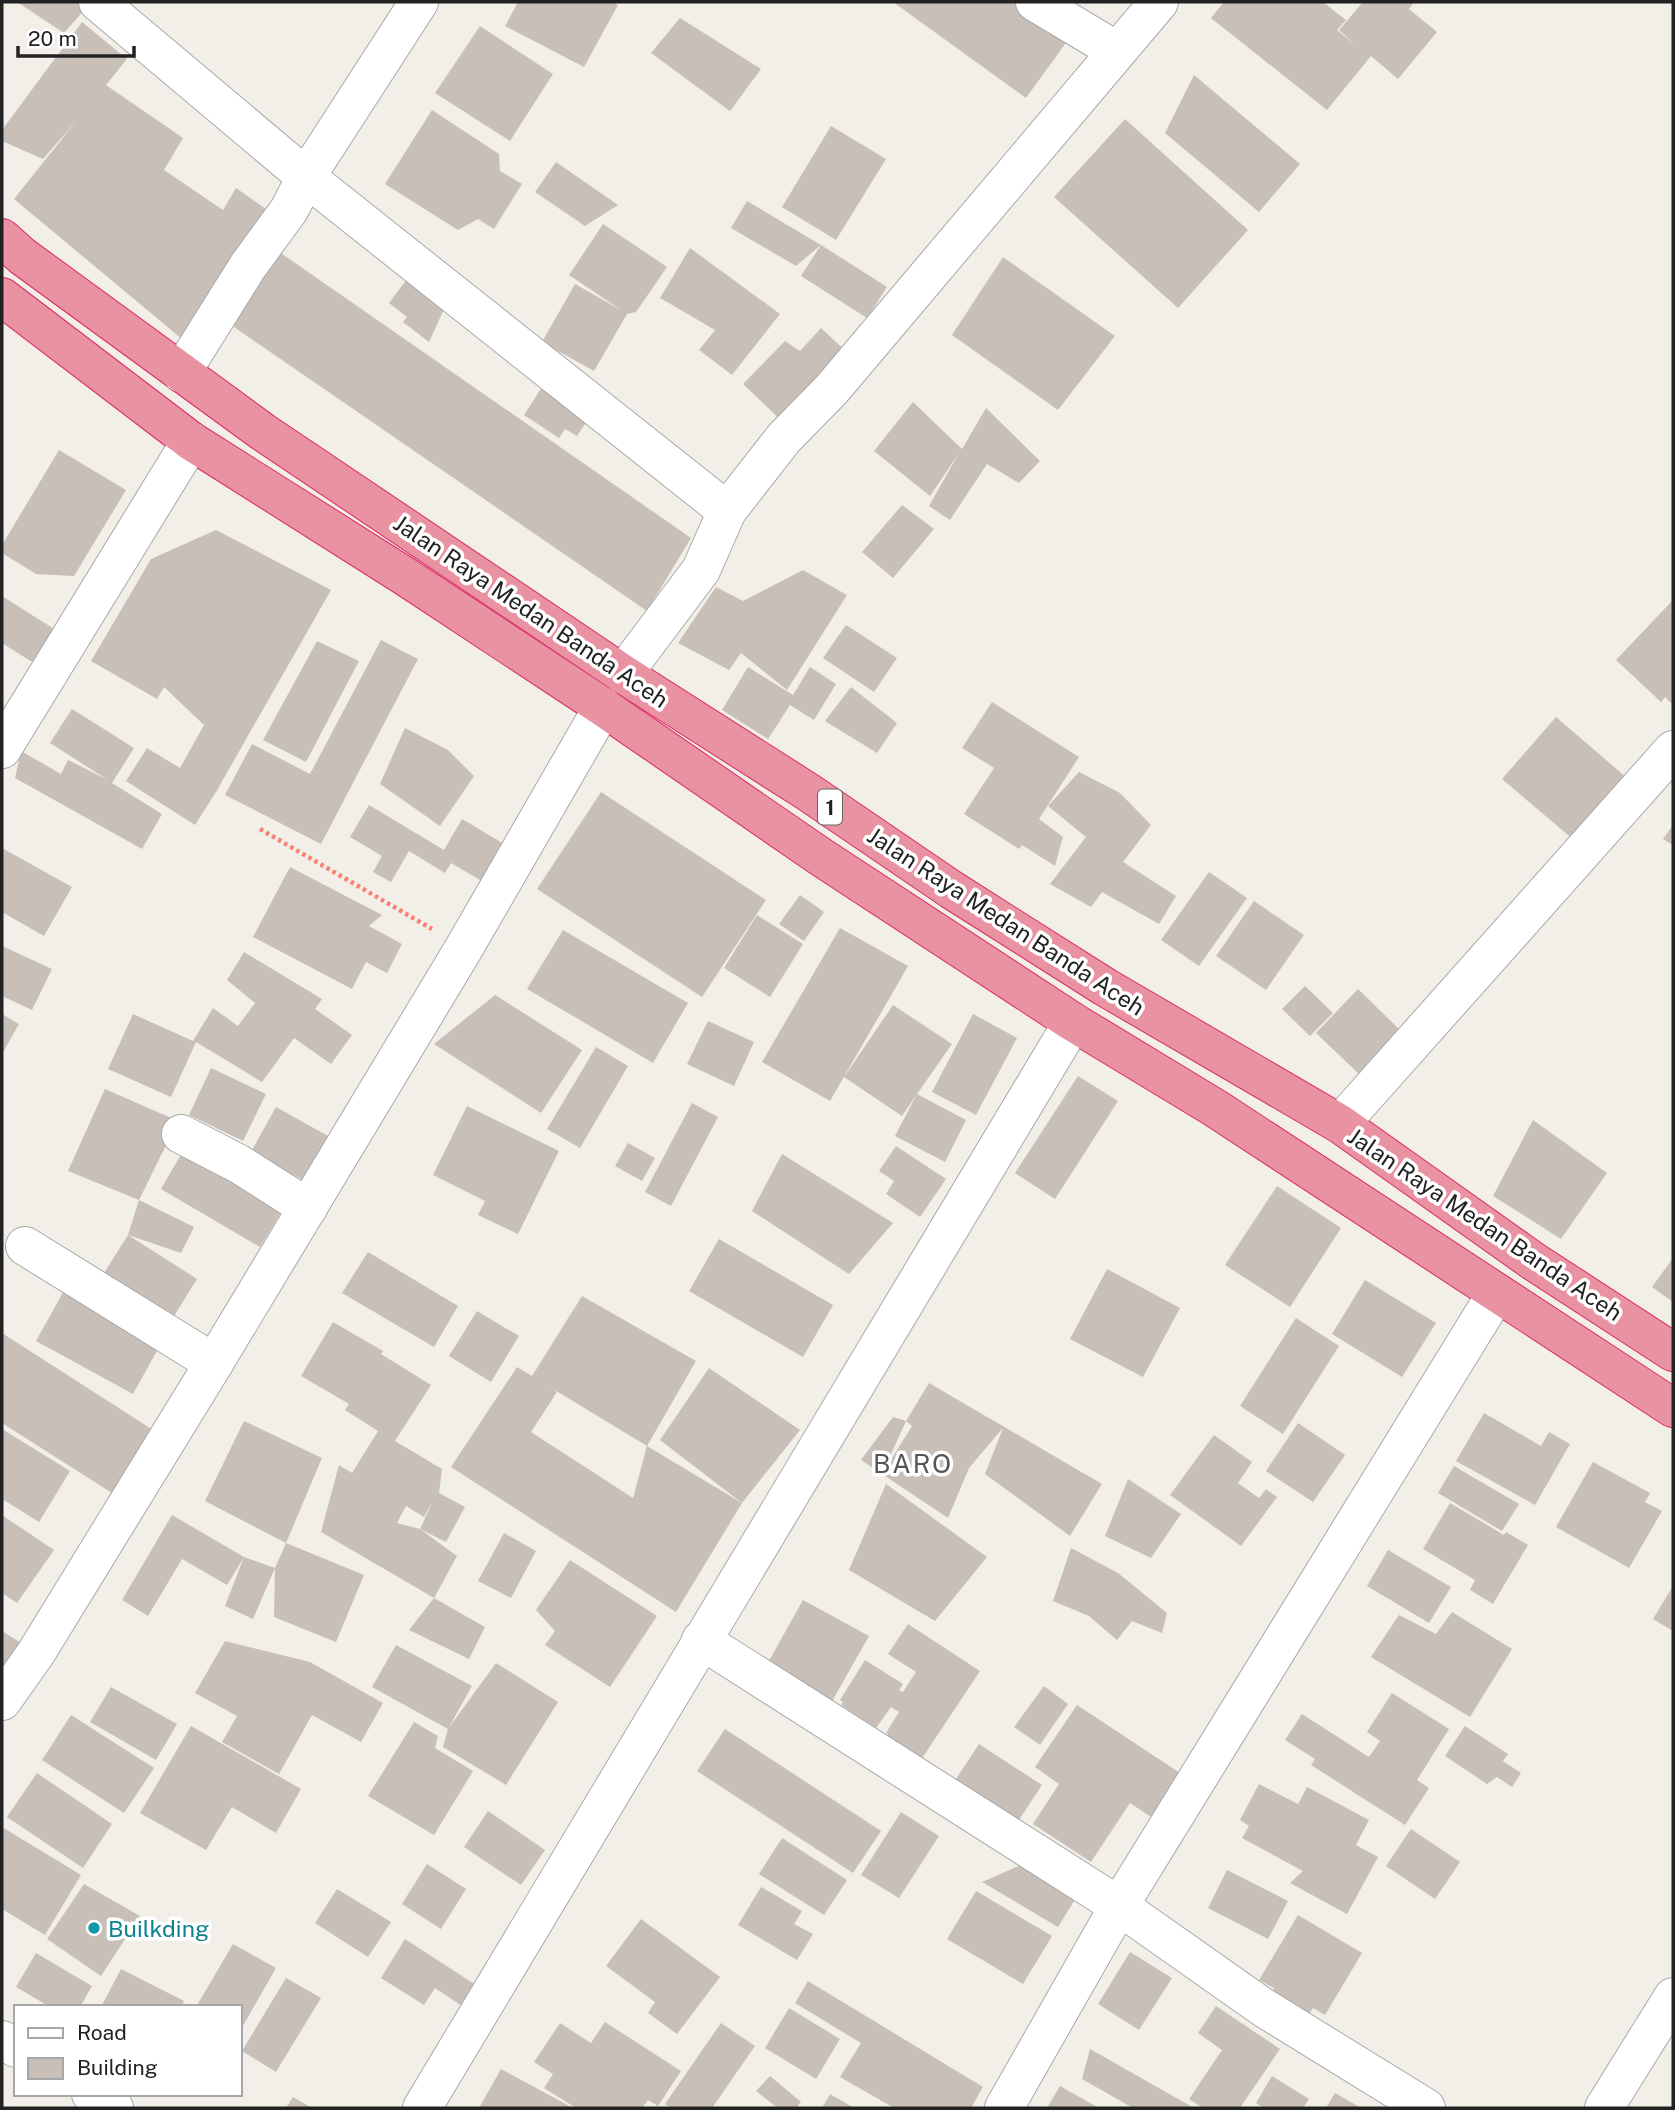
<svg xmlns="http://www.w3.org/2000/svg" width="1675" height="2110" viewBox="0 0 1675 2110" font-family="'Public Sans',sans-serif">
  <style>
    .building { fill: #c7bfb8 }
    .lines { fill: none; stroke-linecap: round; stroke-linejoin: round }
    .street-casing { stroke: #a9a9a9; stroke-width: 40 }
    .highway-casing { stroke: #dc2a67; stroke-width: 40 }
    .path { stroke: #fa8072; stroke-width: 4.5; stroke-dasharray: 3.5 3.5; stroke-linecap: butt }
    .street { stroke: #fff; stroke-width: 38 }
    .highway { stroke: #e892a2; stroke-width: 38 }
    .culture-dot { fill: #0f9aa8; stroke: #fff; stroke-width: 2.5 }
    .labels { text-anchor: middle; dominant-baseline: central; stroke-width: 7; stroke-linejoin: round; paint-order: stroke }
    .shield { fill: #fff; stroke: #646464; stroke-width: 2 }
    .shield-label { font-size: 21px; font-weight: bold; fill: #222 }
    .street-label { font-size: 23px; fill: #222; stroke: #fff }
    .culture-label { font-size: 23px; fill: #0d838f; stroke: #fff; text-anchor: start }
    .quarter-label { font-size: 26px; letter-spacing: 2px; fill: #555; stroke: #fff }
  </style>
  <rect width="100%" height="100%" fill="#f2efe9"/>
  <g class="building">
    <path d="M 17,2 L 78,2 L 86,8 L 64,33 Z"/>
    <path d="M 518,2 L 612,2 L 618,5 L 584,67 L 505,26 Z"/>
    <path d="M 893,2 L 1016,2 L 1068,40 L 1026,98 Z"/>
    <path d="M 1224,2 L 1323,2 L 1346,20 L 1337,30 L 1355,45 L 1339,30 L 1363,2 L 1414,2 L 1409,9 L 1437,32 L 1398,79 L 1371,56 L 1327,110 L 1211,18 Z"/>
    <path d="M 680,18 L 761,69 L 730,111 L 651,53 Z"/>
    <path d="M 82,22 L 127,59 L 106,85 L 183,138 L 164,170 L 223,210 L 236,188 L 280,219 L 182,339 L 14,199 L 77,120 L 43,159 L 2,141 L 2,130 Z"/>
    <path d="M 480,26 L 553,74 L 510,141 L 435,93 Z"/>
    <path d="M 1194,75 L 1300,164 L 1259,212 L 1165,133 Z"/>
    <path d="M 432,110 L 499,154 L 500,171 L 522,184 L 494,229 L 478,219 L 458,230 L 385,184 Z"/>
    <path d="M 1125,119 L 1248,230 L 1178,308 L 1054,197 Z"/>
    <path d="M 831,126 L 886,159 L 836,240 L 782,207 Z"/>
    <path d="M 556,162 L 618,205 L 585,226 L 535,192 Z"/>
    <path d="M 747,201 L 821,245 L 796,266 L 731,228 Z"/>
    <path d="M 603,224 L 667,267 L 636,312 L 627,314 L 594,371 L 542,342 L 575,284 L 621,310 L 569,275 Z"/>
    <path d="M 265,242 L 691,538 L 647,611 L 234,327 Z"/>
    <path d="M 821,245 L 887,287 L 867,318 L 801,276 Z"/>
    <path d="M 690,248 L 780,314 L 732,375 L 699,350 L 715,330 L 660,298 Z"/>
    <path d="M 1003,257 L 1115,336 L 1058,410 L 952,335 Z"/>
    <path d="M 407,279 L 445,307 L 429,342 L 403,322 L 407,317 L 389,303 Z"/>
    <path d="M 821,328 L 851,356 L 787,426 L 743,384 L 785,341 L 800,351 Z"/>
    <path d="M 544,384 L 587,421 L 577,436 L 565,429 L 559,438 L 524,415 Z"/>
    <path d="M 913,402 L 962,449 L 986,408 L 1040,461 L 1019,483 L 987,464 L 950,520 L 929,506 L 959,453 L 930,496 L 874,451 Z"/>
    <path d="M 59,450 L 126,490 L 74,576 L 36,574 L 2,553 L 2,545 Z"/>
    <path d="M 902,505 L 934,529 L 893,578 L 862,552 Z"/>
    <path d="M 216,530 L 331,590 L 216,792 L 195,825 L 126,781 L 147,748 L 180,768 L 204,725 L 164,687 L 157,699 L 91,661 L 151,559 Z"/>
    <path d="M 803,570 L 847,595 L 787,690 L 741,653 L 729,670 L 678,643 L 716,587 L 743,601 Z"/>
    <path d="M 2,596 L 54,629 L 32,662 L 2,643 Z"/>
    <path d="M 1673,600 L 1673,705 L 1665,697 L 1661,702 L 1616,660 Z"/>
    <path d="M 846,625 L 897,658 L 874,692 L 823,658 Z"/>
    <path d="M 381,640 L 418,659 L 321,844 L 225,795 L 252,744 L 310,774 Z"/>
    <path d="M 317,641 L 359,661 L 306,762 L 263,740 Z"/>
    <path d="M 748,667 L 793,695 L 810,667 L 836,684 L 814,720 L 790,705 L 768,739 L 722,710 Z"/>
    <path d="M 851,687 L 897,723 L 877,753 L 825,721 Z"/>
    <path d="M 992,702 L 1079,757 L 1039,819 L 1063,837 L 1055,866 L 1022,845 L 1019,849 L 964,814 L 994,768 L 962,748 Z"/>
    <path d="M 72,709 L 134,748 L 112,783 L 162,814 L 142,849 L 15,778 L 21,751 L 61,774 L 68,760 L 108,780 L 50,743 Z"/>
    <path d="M 1556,717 L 1634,784 L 1581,846 L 1502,779 Z"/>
    <path d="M 405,728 L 448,750 L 474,776 L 440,826 L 380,784 Z"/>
    <path d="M 1079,772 L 1120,793 L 1151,825 L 1123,862 L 1176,896 L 1159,924 L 1102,892 L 1091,907 L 1050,884 L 1086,837 L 1048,806 Z"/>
    <path d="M 601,792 L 766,900 L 702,997 L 537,889 Z"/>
    <path d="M 369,805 L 444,850 L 462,819 L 509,847 L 487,884 L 451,863 L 445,873 L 409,851 L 391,882 L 373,872 L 382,856 L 350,837 Z"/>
    <path d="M 1673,825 L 1673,845 L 1663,839 Z"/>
    <path d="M 2,848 L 72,887 L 44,936 L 2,912 Z"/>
    <path d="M 290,867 L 382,915 L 369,926 L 402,944 L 387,973 L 366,962 L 352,989 L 253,937 Z"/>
    <path d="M 1209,872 L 1247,898 L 1199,966 L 1161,940 Z"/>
    <path d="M 800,895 L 824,912 L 804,941 L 779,924 Z"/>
    <path d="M 1254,901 L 1304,935 L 1266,990 L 1216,956 Z"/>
    <path d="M 757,915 L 803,944 L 770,997 L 724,968 Z"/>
    <path d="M 840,928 L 908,966 L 830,1101 L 762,1062 Z"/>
    <path d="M 563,930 L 688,1003 L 653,1063 L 527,989 Z"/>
    <path d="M 2,946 L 52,969 L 32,1010 L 2,996 Z"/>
    <path d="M 244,952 L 322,999 L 315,1009 L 352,1035 L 331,1064 L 294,1038 L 262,1082 L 196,1042 L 171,1097 L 108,1069 L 133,1014 L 193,1041 L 213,1008 L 238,1026 L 255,1003 L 227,980 Z"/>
    <path d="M 1305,986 L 1333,1013 L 1310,1036 L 1282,1009 Z"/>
    <path d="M 1358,989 L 1401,1031 L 1359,1074 L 1316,1033 Z"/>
    <path d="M 495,995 L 582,1050 L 541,1113 L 434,1044 Z"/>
    <path d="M 893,1005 L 952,1044 L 917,1094 L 966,1120 L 945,1162 L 895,1136 L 917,1094 L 902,1116 L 844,1077 Z"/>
    <path d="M 2,1014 L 19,1024 L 2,1054 Z"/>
    <path d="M 973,1014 L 1017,1038 L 976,1115 L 932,1092 Z"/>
    <path d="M 708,1021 L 754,1042 L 734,1086 L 687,1064 Z"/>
    <path d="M 596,1047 L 628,1066 L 580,1148 L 547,1129 Z"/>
    <path d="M 211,1068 L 266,1094 L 243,1141 L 189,1115 Z"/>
    <path d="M 1078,1076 L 1118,1101 L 1055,1199 L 1015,1173 Z"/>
    <path d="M 105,1089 L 178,1121 L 139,1200 L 68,1171 Z"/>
    <path d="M 692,1103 L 718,1117 L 671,1206 L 645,1192 Z"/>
    <path d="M 467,1106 L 559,1151 L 518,1234 L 478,1215 L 485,1201 L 433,1175 Z"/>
    <path d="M 276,1107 L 328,1136 L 303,1180 L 251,1152 Z"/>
    <path d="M 1533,1120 L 1607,1173 L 1561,1239 L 1493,1196 Z"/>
    <path d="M 628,1143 L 655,1158 L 642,1181 L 615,1166 Z"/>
    <path d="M 896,1146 L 946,1179 L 920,1217 L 886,1194 L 894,1181 L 879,1171 Z"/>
    <path d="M 183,1151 L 283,1209 L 260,1247 L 161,1189 Z"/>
    <path d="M 782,1154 L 893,1223 L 849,1274 L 752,1211 Z"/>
    <path d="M 1277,1186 L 1341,1228 L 1290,1307 L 1225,1265 Z"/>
    <path d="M 139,1200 L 194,1227 L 181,1253 L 128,1235 L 197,1279 L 174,1316 L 104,1273 L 128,1235 Z"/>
    <path d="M 719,1239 L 833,1305 L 803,1357 L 689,1291 Z"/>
    <path d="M 368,1252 L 458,1306 L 434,1347 L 342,1293 Z"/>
    <path d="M 1673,1258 L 1673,1302 L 1652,1287 Z"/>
    <path d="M 1107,1269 L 1180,1308 L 1143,1377 L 1070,1339 Z"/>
    <path d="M 1365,1280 L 1436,1323 L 1402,1377 L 1332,1334 Z"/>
    <path d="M 66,1287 L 163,1340 L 133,1394 L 36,1341 Z"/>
    <path d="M 582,1296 L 696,1361 L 647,1446 L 548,1386 L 557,1392 L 531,1432 L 633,1498 L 647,1446 L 742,1503 L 660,1440 L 709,1368 L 800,1430 L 742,1503 L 676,1612 L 451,1467 L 517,1367 L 532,1376 Z"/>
    <path d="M 477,1311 L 519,1336 L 491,1382 L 449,1356 Z"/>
    <path d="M 1296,1318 L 1339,1346 L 1283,1434 L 1240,1406 Z"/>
    <path d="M 333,1322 L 383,1351 L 381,1354 L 431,1385 L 395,1441 L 442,1469 L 439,1493 L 465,1507 L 446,1542 L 420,1529 L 433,1501 L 424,1517 L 406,1506 L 397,1523 L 420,1529 L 457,1556 L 434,1598 L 321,1532 L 339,1465 L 352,1473 L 378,1431 L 345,1410 L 349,1404 L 301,1376 Z"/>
    <path d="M 2,1333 L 153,1430 L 112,1493 L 2,1423 Z"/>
    <path d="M 929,1383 L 1102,1484 L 1070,1536 L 985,1474 L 1003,1428 L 969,1468 L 948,1518 L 882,1474 L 912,1426 L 906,1421 Z"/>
    <path d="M 1484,1413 L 1541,1446 L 1549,1432 L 1570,1444 L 1535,1505 L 1456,1461 Z"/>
    <path d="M 893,1417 L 906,1421 L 882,1474 L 861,1460 Z"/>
    <path d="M 244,1421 L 322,1458 L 286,1543 L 205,1501 Z"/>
    <path d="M 1298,1423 L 1345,1455 L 1313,1502 L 1266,1471 Z"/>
    <path d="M 2,1429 L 70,1471 L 39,1522 L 2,1499 Z"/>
    <path d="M 1214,1435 L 1252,1462 L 1238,1483 L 1259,1498 L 1266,1489 L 1277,1497 L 1241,1546 L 1170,1495 Z"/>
    <path d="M 1593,1462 L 1650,1493 L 1645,1502 L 1662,1511 L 1629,1568 L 1556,1527 Z"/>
    <path d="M 1454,1466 L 1519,1504 L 1502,1531 L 1438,1493 Z"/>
    <path d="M 1128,1479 L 1181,1514 L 1151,1558 L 1105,1536 Z"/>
    <path d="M 886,1484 L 987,1557 L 935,1621 L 849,1570 Z"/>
    <path d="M 1450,1503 L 1504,1535 L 1506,1532 L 1528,1545 L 1493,1604 L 1470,1590 L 1475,1580 L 1423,1549 Z"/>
    <path d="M 2,1515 L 54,1550 L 17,1603 L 2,1593 Z"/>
    <path d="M 172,1515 L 244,1557 L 275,1568 L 286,1543 L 364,1575 L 336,1642 L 274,1617 L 275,1568 L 253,1619 L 225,1606 L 244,1557 L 227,1585 L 182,1559 L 148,1616 L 122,1600 Z"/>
    <path d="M 504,1533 L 536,1551 L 511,1598 L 478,1581 Z"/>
    <path d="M 1071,1548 L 1118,1573 L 1167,1613 L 1162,1633 L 1132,1621 L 1117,1640 L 1089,1616 L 1053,1601 Z"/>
    <path d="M 1388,1550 L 1451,1587 L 1429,1623 L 1367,1586 Z"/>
    <path d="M 570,1560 L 657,1616 L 610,1687 L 545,1645 L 555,1631 L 536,1610 Z"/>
    <path d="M 1673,1586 L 1673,1631 L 1653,1619 Z"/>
    <path d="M 434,1598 L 485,1627 L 469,1659 L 409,1630 Z"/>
    <path d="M 803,1600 L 869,1636 L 831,1703 L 766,1666 Z"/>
    <path d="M 1452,1612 L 1512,1649 L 1470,1717 L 1371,1657 L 1399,1615 L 1436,1634 Z"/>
    <path d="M 908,1624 L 980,1671 L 919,1763 L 884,1740 L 888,1734 L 886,1733 L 899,1712 L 891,1707 L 876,1728 L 841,1705 L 843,1702 L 840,1700 L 865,1660 L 903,1684 L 899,1690 L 903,1692 L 916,1672 L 888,1654 Z"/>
    <path d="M 2,1631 L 29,1648 L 2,1681 Z"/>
    <path d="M 225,1641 L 310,1662 L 383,1703 L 361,1742 L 312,1715 L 279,1774 L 222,1742 L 237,1716 L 195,1693 Z"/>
    <path d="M 396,1645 L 472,1686 L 448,1729 L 496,1663 L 558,1702 L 506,1785 L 443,1747 L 448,1729 L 372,1687 Z"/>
    <path d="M 1044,1686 L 1068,1704 L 1040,1745 L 1014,1727 Z"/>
    <path d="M 111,1687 L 177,1724 L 156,1760 L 90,1722 Z"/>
    <path d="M 1392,1693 L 1449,1729 L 1417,1780 L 1429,1788 L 1405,1825 L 1311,1765 L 1315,1759 L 1285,1740 L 1302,1714 L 1369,1757 L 1380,1741 L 1367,1732 Z"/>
    <path d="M 1077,1705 L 1183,1775 L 1154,1819 L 1130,1803 L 1091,1862 L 1033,1824 L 1059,1784 L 1035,1767 Z"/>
    <path d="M 71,1715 L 154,1768 L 124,1813 L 42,1760 Z"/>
    <path d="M 414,1722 L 438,1736 L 435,1748 L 473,1771 L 434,1835 L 368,1796 Z"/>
    <path d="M 191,1726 L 301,1789 L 276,1833 L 232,1807 L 206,1850 L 140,1813 Z"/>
    <path d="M 1465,1726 L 1508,1754 L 1503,1761 L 1521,1773 L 1512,1787 L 1497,1777 L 1487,1784 L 1445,1756 Z"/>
    <path d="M 725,1729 L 881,1831 L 853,1873 L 697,1771 Z"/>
    <path d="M 979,1744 L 1042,1785 L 1015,1826 L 952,1785 Z"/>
    <path d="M 37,1773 L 112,1824 L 83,1868 L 7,1817 Z"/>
    <path d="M 1259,1784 L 1298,1804 L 1307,1787 L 1369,1820 L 1356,1845 L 1378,1857 L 1347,1914 L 1290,1883 L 1303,1871 L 1242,1838 L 1249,1826 L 1240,1820 Z"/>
    <path d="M 488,1811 L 545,1850 L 521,1885 L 464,1847 Z"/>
    <path d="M 901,1812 L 939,1836 L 899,1898 L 861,1875 Z"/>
    <path d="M 2,1827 L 81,1875 L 45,1935 L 2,1909 Z"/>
    <path d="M 1411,1829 L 1460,1862 L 1435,1899 L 1386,1866 Z"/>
    <path d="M 782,1838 L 847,1880 L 824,1915 L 759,1874 Z"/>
    <path d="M 1028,1862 L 1079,1893 L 1058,1927 L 982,1882 Z"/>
    <path d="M 427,1864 L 466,1889 L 441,1929 L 402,1904 Z"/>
    <path d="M 1227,1870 L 1288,1901 L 1268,1939 L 1208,1908 Z"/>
    <path d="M 84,1884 L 140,1916 L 101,1976 L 47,1939 Z"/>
    <path d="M 761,1887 L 802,1911 L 794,1924 L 813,1934 L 797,1960 L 738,1925 Z"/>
    <path d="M 337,1889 L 391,1922 L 368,1957 L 315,1923 Z"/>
    <path d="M 976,1891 L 1052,1936 L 1023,1984 L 947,1939 Z"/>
    <path d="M 1298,1915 L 1362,1953 L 1325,2015 L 1313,2008 L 1306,2020 L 1268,1998 L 1274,1988 L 1259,1980 Z"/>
    <path d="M 641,1919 L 720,1977 L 677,2034 L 648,2013 L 655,2002 L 606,1966 Z"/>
    <path d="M 405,1939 L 479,1987 L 465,2008 L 435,1988 L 424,2005 L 381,1978 Z"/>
    <path d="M 233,1944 L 276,1968 L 240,2031 L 240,2007 L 196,2007 Z"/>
    <path d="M 1130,1952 L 1172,1978 L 1139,2030 L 1098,2004 Z"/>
    <path d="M 36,1953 L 92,1986 L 80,2007 L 50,2007 L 16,1987 Z"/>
    <path d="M 121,1969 L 184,2001 L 181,2007 L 101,2007 Z"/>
    <path d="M 286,1978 L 321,1998 L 276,2072 L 242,2051 Z"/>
    <path d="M 808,1981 L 983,2087 L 971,2108 L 894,2108 L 840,2077 L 861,2043 L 795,2003 Z"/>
    <path d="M 1216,2006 L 1280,2049 L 1240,2108 L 1203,2108 L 1189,2099 L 1222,2050 L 1198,2033 Z"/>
    <path d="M 789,2008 L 840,2039 L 816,2079 L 765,2048 Z"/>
    <path d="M 605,2022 L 681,2071 L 658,2106 L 648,2100 L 642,2108 L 576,2108 L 544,2088 L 553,2074 L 534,2062 L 560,2023 L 591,2043 Z"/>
    <path d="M 721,2023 L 755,2046 L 712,2108 L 671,2108 L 665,2104 Z"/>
    <path d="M 1090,2049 L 1187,2104 L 1193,2108 L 1133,2108 L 1082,2079 Z"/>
    <path d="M 501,2069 L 573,2108 L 479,2108 Z"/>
    <path d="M 770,2076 L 801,2102 L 796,2108 L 778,2108 L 756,2091 Z"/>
    <path d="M 1272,2076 L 1309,2099 L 1303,2108 L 1264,2108 L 1256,2103 Z"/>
    <path d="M 1060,2086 L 1099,2108 L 1047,2108 Z"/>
    <path d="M 1335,2093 L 1361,2108 L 1326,2108 Z"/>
    <path d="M 830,2094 L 854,2108 L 822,2108 Z"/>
    <path d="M 293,2097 L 312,2108 L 286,2108 Z"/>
  </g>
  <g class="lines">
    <defs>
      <g id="street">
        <path d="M 98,2 L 306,177 L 727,511"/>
        <path d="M 1035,2 L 1117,51"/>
        <path d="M 181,373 L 248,266 L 289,210 L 306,177 L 419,2"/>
        <path d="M 623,674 L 701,570 L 727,511 L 784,438 L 832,389 L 1159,2"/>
        <path d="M 2,749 L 191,441"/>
        <path d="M 1340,1124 L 1673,750"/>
        <path d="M 181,1134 L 239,1164 L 308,1208"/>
        <path d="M 25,1246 L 214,1363"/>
        <path d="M 701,1640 L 1119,1906 L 1264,2008 L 1426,2108"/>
        <path d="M 2,1701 L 36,1653 L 214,1363 L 464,948 L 603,707"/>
        <path d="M 2,2040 L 16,2048"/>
        <path d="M 91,2094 L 114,2108"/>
        <path d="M 422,2108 L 1073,1022"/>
        <path d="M 1004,2108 L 1119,1906 L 1496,1294"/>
        <path d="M 1604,2108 L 1673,1997"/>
      </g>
      <g id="highway">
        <path d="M 2,238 L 22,256 L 263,432 L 623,674 L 808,792 L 952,890 L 1105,987 L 1340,1124 L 1533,1261 L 1673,1352"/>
        <path d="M 2,297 L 191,441 L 403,575 L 603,707 L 821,857 L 1073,1022 L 1215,1108 L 1673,1408"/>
      </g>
    </defs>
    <use href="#street" class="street-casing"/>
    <use href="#highway" class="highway-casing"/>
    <path class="path" d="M 260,829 L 432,929"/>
    <use href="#street" class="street"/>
    <use href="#highway" class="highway"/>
  </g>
  <circle class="culture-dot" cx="94" cy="1928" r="7"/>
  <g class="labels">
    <rect class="shield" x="818" y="789.5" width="24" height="35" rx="5"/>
    <g class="shield-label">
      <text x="830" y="807">1</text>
    </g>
    <g class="street-label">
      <text transform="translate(531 611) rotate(34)">Jalan Raya Medan Banda Aceh</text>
      <text transform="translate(1006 921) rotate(33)">Jalan Raya Medan Banda Aceh</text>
      <text transform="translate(1485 1224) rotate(34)">Jalan Raya Medan Banda Aceh</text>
    </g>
    <g class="culture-label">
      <text x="108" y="1928">Builkding</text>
    </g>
    <g class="quarter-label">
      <text x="913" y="1463">BARO</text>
    </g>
  </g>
  <rect width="1675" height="2110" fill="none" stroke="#222222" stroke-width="7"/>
  <rect x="14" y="2005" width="228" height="91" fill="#ffffff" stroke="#a7a7a7" stroke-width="2"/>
  <rect x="28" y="2028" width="35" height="10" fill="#ffffff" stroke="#a7a7a7" stroke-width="2"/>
  <text x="77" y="2040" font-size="21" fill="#222222">Road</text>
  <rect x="28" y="2058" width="35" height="21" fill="#c7bfb8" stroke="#a7a7a7" stroke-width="2"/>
  <text x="77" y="2075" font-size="21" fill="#222222">Building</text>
  <path d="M18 46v10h116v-10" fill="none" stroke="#222222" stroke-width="3.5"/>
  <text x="28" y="46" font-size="21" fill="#222222" stroke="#ffffff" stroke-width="5" paint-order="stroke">20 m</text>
</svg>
